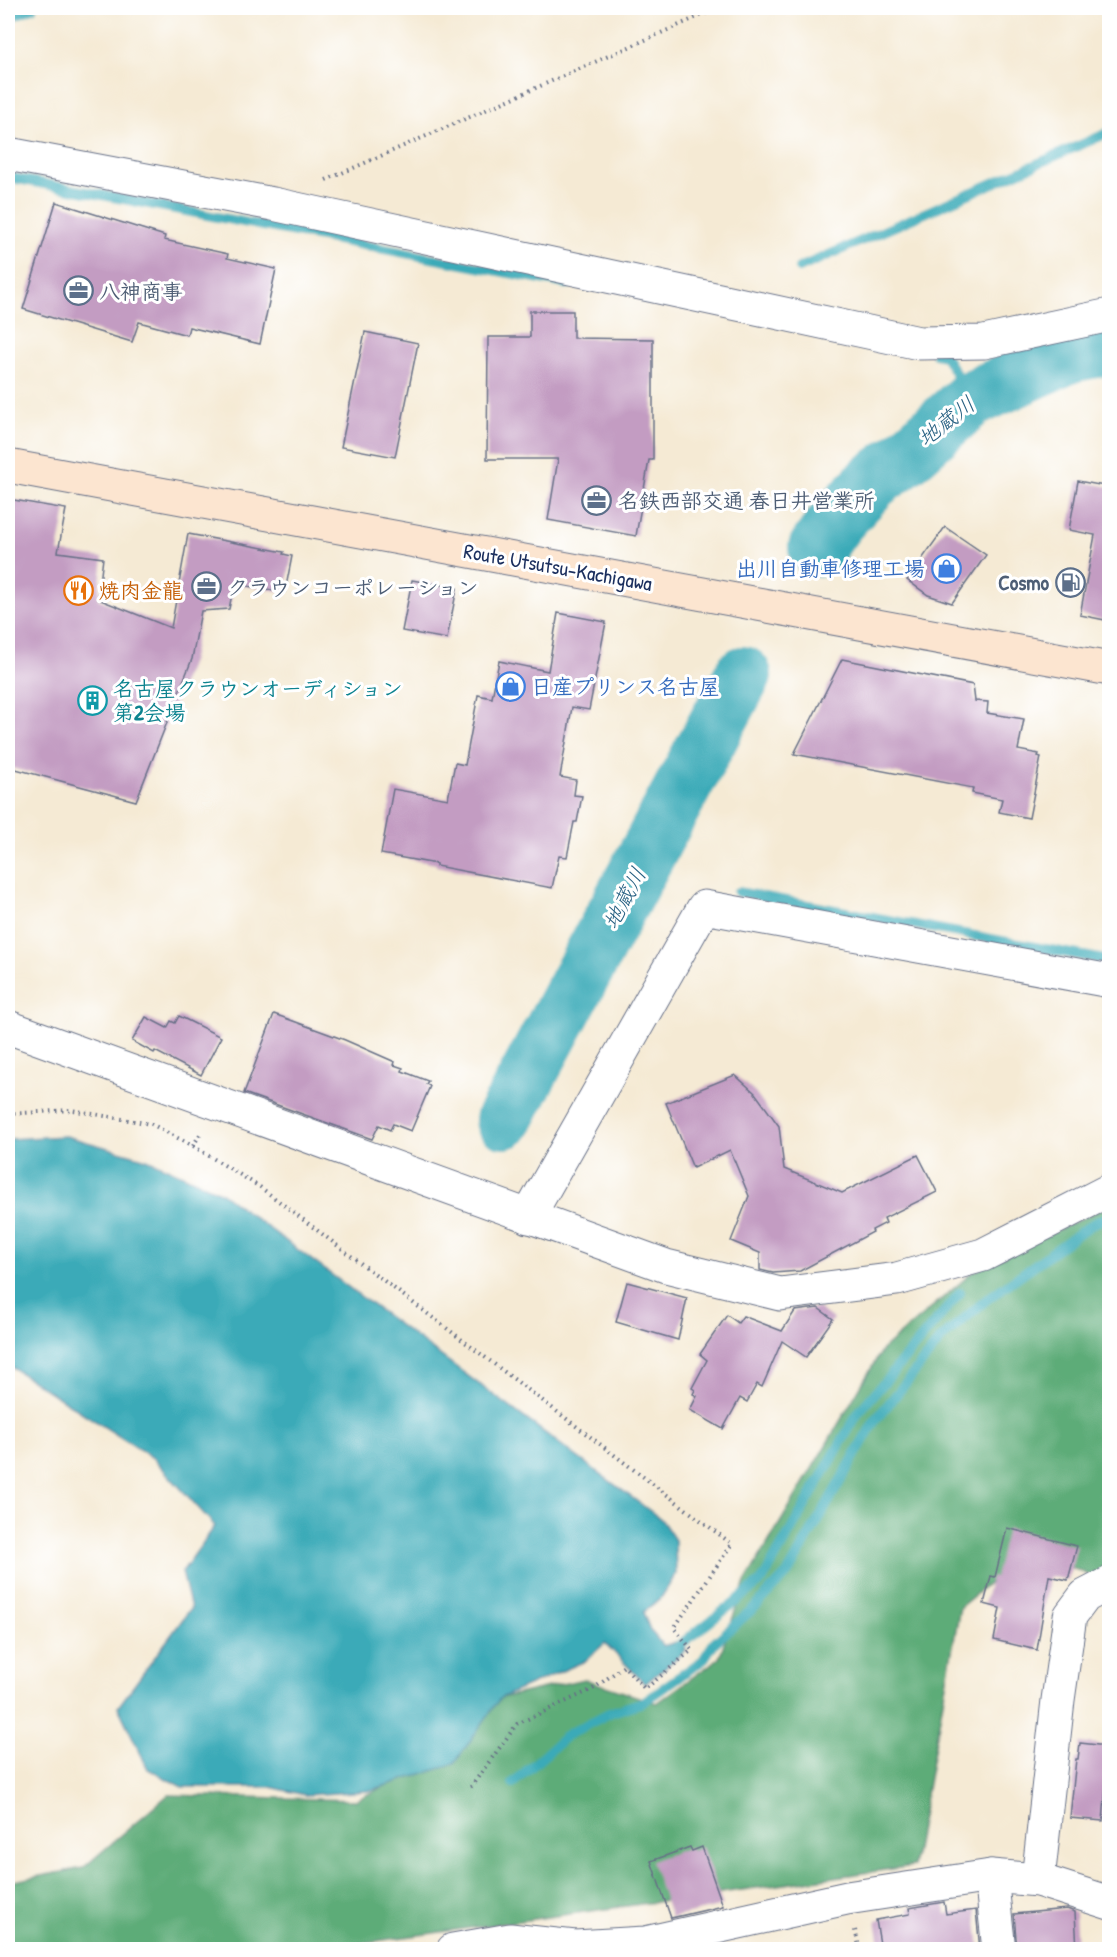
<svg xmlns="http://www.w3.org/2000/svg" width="1117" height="1957" viewBox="0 0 1117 1957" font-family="'Patrick Hand','Klee One',sans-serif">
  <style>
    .forest { fill: #5dac78; stroke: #3c6e6b; stroke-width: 1.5 }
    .water { fill: #3aaab8; stroke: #2a6c8b; stroke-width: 1.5 }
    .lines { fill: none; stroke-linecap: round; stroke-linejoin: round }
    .stream { stroke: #3aaab8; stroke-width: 10 }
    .river { stroke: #3aaab8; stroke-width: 58 }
    .building { fill: #c39cc2 }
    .street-casing { stroke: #677087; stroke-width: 35 }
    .secondary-casing { stroke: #677087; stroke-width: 35 }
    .path { stroke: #677087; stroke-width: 4; stroke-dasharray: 1.5 4.5; stroke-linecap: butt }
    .street { stroke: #fff; stroke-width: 33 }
    .secondary { stroke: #fce5d0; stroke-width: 33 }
    .labels { text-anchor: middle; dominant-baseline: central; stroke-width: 6; stroke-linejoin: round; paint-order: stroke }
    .service-label { font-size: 21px; font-weight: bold; fill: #4e5e75; stroke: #fff; text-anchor: start }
    .street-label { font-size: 21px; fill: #1b2f5e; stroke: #fff }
    .shop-label { font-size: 21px; font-weight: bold; fill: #366cbe; stroke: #fff; text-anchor: end }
    .food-label { font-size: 21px; font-weight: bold; fill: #c56008; stroke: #fff; text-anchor: start }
    .culture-label { font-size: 21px; font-weight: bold; fill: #0d838f; stroke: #fff; text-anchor: start }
    .water-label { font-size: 22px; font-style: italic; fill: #276082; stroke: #fff }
  </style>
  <rect width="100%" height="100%" fill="#fff"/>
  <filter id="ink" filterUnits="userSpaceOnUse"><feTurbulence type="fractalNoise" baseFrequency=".0167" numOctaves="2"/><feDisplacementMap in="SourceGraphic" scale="12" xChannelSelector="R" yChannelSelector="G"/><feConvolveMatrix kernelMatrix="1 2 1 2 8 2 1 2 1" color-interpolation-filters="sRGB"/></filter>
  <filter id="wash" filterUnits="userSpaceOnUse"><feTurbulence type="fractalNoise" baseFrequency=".008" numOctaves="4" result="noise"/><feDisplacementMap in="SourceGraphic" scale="24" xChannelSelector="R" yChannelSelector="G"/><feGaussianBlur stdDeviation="1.35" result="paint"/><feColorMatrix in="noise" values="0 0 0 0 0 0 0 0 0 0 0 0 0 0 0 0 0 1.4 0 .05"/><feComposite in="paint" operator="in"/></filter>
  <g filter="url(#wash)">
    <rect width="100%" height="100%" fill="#f5ead4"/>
    <path class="forest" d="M 1109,1205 L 1109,1570 L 1096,1578 L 1030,1550 L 960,1607 L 913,1866 L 319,1949 L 8,1950 L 8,1882 L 83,1868 L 168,1795 L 356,1800 L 449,1755 L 496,1699 L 584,1679 L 657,1703 L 719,1658 L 745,1582 L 882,1350 L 973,1272 Z"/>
    <path class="water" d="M 66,1136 L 147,1159 L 220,1192 L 661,1519 L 675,1540 L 676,1574 L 661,1598 L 643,1612 L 650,1630 L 663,1646 L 680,1641 L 686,1650 L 645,1684 L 605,1643 L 585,1661 L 500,1698 L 454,1764 L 368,1791 L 305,1795 L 270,1787 L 182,1787 L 148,1769 L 118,1707 L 191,1608 L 182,1572 L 215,1526 L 153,1458 L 8,1365 L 8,1139 Z"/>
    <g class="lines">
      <g class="stream">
        <path d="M 8,18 L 32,8"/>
        <path d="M 8,177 L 567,284"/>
        <path d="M 799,268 L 1110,132"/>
        <path d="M 936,354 L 945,356 L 971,399"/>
        <path d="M 738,892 L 1110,961"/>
        <path d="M 672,1651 L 762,1581 L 858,1413 L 960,1293"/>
        <path d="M 513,1783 L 567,1735 L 609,1713 L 643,1702 L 703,1660 L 714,1643 L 755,1607 L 788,1573 L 874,1422 L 942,1338 L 986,1300 L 1076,1235 L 1094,1223 L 1110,1216"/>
      </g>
      <g class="river">
        <path d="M 817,548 L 837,520 L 872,482 L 907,456 L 971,399 L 1070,354 L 1110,346"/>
        <path d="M 504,1120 L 743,675"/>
      </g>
    </g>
    <g id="blocks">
      <g class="building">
        <path d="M 56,202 L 165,236 L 164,240 L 228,254 L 227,258 L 276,269 L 260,344 L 189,327 L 187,335 L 139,322 L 132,342 L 23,309 Z"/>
        <path d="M 530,311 L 573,311 L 573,338 L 653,339 L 653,460 L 649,460 L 636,536 L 548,520 L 558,459 L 487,459 L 488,337 L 530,337 Z"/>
        <path d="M 365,332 L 418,343 L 395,457 L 341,447 Z"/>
        <path d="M 1078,481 L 1110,487 L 1110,621 L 1080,615 L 1095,535 L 1069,530 Z"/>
        <path d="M 8,499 L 66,509 L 58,552 L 103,558 L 98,599 L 171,628 L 188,534 L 284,552 L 283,554 L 292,556 L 285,592 L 234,584 L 229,609 L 201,611 L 192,659 L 136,801 L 8,767 Z"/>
        <path d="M 945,527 L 986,555 L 952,603 L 928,595 L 907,580 Z"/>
        <path d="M 412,580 L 457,588 L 447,639 L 402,631 Z"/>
        <path d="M 558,613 L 606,622 L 589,710 L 572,707 L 560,777 L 576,780 L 574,795 L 582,796 L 577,822 L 574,822 L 567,857 L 559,856 L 552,888 L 436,866 L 436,864 L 381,854 L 393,789 L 448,799 L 455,763 L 465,765 L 478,695 L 492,698 L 499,661 L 548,671 Z"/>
        <path d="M 842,659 L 973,685 L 975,701 L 988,702 L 987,713 L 1024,719 L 1018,750 L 1039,754 L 1038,756 L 1041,757 L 1029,818 L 999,812 L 1002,799 L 972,793 L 973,788 L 794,754 Z"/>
        <path d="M 274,1014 L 345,1040 L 395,1062 L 394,1065 L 403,1068 L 402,1071 L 428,1081 L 426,1084 L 430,1086 L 411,1131 L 393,1124 L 390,1130 L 379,1125 L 372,1139 L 244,1093 Z"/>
        <path d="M 179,1016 L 221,1037 L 201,1075 L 155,1051 L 154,1053 L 132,1041 L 146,1017 L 167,1028 L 171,1021 L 175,1023 Z"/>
        <path d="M 735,1075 L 755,1093 L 779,1126 L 784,1169 L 842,1193 L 918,1155 L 937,1192 L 884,1218 L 886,1223 L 872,1230 L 873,1232 L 800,1271 L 773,1273 L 760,1270 L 760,1253 L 731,1241 L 749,1196 L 730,1150 L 693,1168 L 666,1103 Z"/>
        <path d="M 627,1282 L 687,1298 L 678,1340 L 616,1322 Z"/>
        <path d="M 818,1308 L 833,1319 L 806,1357 L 782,1341 L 762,1387 L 757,1384 L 747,1402 L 740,1398 L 723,1429 L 690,1410 L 697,1396 L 693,1394 L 695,1390 L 692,1388 L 707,1360 L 700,1354 L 727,1315 L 738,1323 L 743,1316 L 782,1331 L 795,1311 Z"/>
        <path d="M 1007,1528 L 1077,1546 L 1068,1580 L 1049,1576 L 1037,1650 L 994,1640 L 1000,1608 L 984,1604 L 991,1576 L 995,1577 Z"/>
        <path d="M 1080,1743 L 1107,1746 L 1106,1762 L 1108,1762 L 1103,1821 L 1070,1818 L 1076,1759 L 1078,1759 Z"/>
        <path d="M 690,1847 L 692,1851 L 702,1847 L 723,1906 L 671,1918 L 651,1861 Z"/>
        <path d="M 944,1902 L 946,1914 L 976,1910 L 980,1950 L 881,1950 L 876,1920 L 910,1914 L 909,1908 Z"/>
        <path d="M 1067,1909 L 1075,1912 L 1077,1950 L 1017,1950 L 1014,1914 Z"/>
      </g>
    </g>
  </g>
  <g filter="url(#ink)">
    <use href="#blocks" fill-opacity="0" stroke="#677087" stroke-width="1.5"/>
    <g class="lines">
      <defs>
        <g id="street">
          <path d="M 8,154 L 273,204 L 919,343 L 984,342 L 1110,315"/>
          <path d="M 8,1027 L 666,1266 L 780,1294 L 897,1279 L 983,1255 L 1110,1190"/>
          <path d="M 528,1217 L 704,907 L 1110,981"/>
          <path d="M 991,1876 L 999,1950"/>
          <path d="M 1038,1880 L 1058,1700 L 1070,1616 L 1085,1596 L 1110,1583"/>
          <path d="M 453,1950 L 510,1940 L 575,1947 L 645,1943 L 847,1898 L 991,1876 L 1038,1880 L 1110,1903"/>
        </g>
        <path id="secondary" d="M 8,466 L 1110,669"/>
      </defs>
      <use href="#street" class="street-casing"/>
      <use href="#secondary" class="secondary-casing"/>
      <g class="path">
        <path d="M 326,180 L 718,8"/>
        <path d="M 8,1114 L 71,1110 L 151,1124 L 193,1146 L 260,1187 L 732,1544 L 674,1628 L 692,1650 L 645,1689 L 624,1666 L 593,1689 L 517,1724 L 470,1788"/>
        <path d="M 193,1146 L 202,1131"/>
        <path d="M 855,1930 L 860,1950"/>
      </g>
      <use href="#street" class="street"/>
      <use href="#secondary" class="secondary"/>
    </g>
  </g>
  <defs>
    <symbol id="office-ring" viewBox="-11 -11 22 22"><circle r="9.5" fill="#fff" stroke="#5c6f8a" stroke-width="1.5"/><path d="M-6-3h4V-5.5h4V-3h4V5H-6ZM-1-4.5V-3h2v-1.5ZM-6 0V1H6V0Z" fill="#5c6f8a"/></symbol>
    <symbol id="shop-ring" viewBox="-11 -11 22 22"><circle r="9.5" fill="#fff" stroke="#3f7fe0" stroke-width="1.5"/><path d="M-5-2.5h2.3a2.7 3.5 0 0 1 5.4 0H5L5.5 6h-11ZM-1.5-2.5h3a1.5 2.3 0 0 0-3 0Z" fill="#3f7fe0"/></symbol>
    <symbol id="fuel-ring" viewBox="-11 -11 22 22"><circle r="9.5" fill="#fff" stroke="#5c6f8a" stroke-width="1.5"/><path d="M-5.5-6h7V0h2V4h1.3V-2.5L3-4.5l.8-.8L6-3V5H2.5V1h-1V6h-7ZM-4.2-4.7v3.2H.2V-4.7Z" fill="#5c6f8a"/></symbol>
    <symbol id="restaurant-ring" viewBox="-11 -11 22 22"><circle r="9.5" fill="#fff" stroke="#e8710a" stroke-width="1.5"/><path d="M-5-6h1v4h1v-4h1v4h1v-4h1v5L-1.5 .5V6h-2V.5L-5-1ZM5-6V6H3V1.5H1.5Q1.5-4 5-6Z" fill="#e8710a"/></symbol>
    <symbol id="building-ring" viewBox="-11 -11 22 22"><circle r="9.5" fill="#fff" stroke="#0f9aa8" stroke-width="1.5"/><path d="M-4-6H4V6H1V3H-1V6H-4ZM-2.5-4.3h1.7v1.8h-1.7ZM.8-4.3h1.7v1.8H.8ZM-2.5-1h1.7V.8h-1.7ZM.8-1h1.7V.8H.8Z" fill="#0f9aa8"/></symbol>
  </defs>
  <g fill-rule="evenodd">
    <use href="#office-ring" x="62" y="274" width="33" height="33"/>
    <use href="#office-ring" x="580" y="484" width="33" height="33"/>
    <use href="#shop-ring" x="930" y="552" width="33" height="33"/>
    <use href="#fuel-ring" x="1054" y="566" width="33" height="33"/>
    <use href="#office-ring" x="190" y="570" width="33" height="33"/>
    <use href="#restaurant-ring" x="62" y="574" width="33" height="33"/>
    <use href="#shop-ring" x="494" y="670" width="33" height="33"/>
    <use href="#building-ring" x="76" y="684" width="33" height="33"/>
  </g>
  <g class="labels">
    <g class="service-label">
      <text x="99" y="291">八神商事</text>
      <text x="618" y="500">名鉄西部交通 春日井営業所</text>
      <text x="1049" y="582" text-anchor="end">Cosmo</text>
      <text x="227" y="587">クラウンコーポレーション</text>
    </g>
    <g class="street-label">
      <text transform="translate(558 567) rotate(10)">Route Utsutsu-Kachigawa</text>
    </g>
    <g class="shop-label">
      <text x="925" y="568">出川自動車修理工場</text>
      <text x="531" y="686" text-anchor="start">日産プリンス名古屋</text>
    </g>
    <g class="food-label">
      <text x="99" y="590">焼肉金龍</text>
    </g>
    <g class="culture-label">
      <text x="113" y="688">名古屋クラウンオーディション<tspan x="113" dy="24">第2会場</tspan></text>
    </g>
    <g class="water-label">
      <text transform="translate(946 421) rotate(-38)">地蔵川</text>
      <text transform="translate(624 898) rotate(-62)">地蔵川</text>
    </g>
  </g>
  <rect width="1117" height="1957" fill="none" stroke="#fff" stroke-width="30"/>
</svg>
